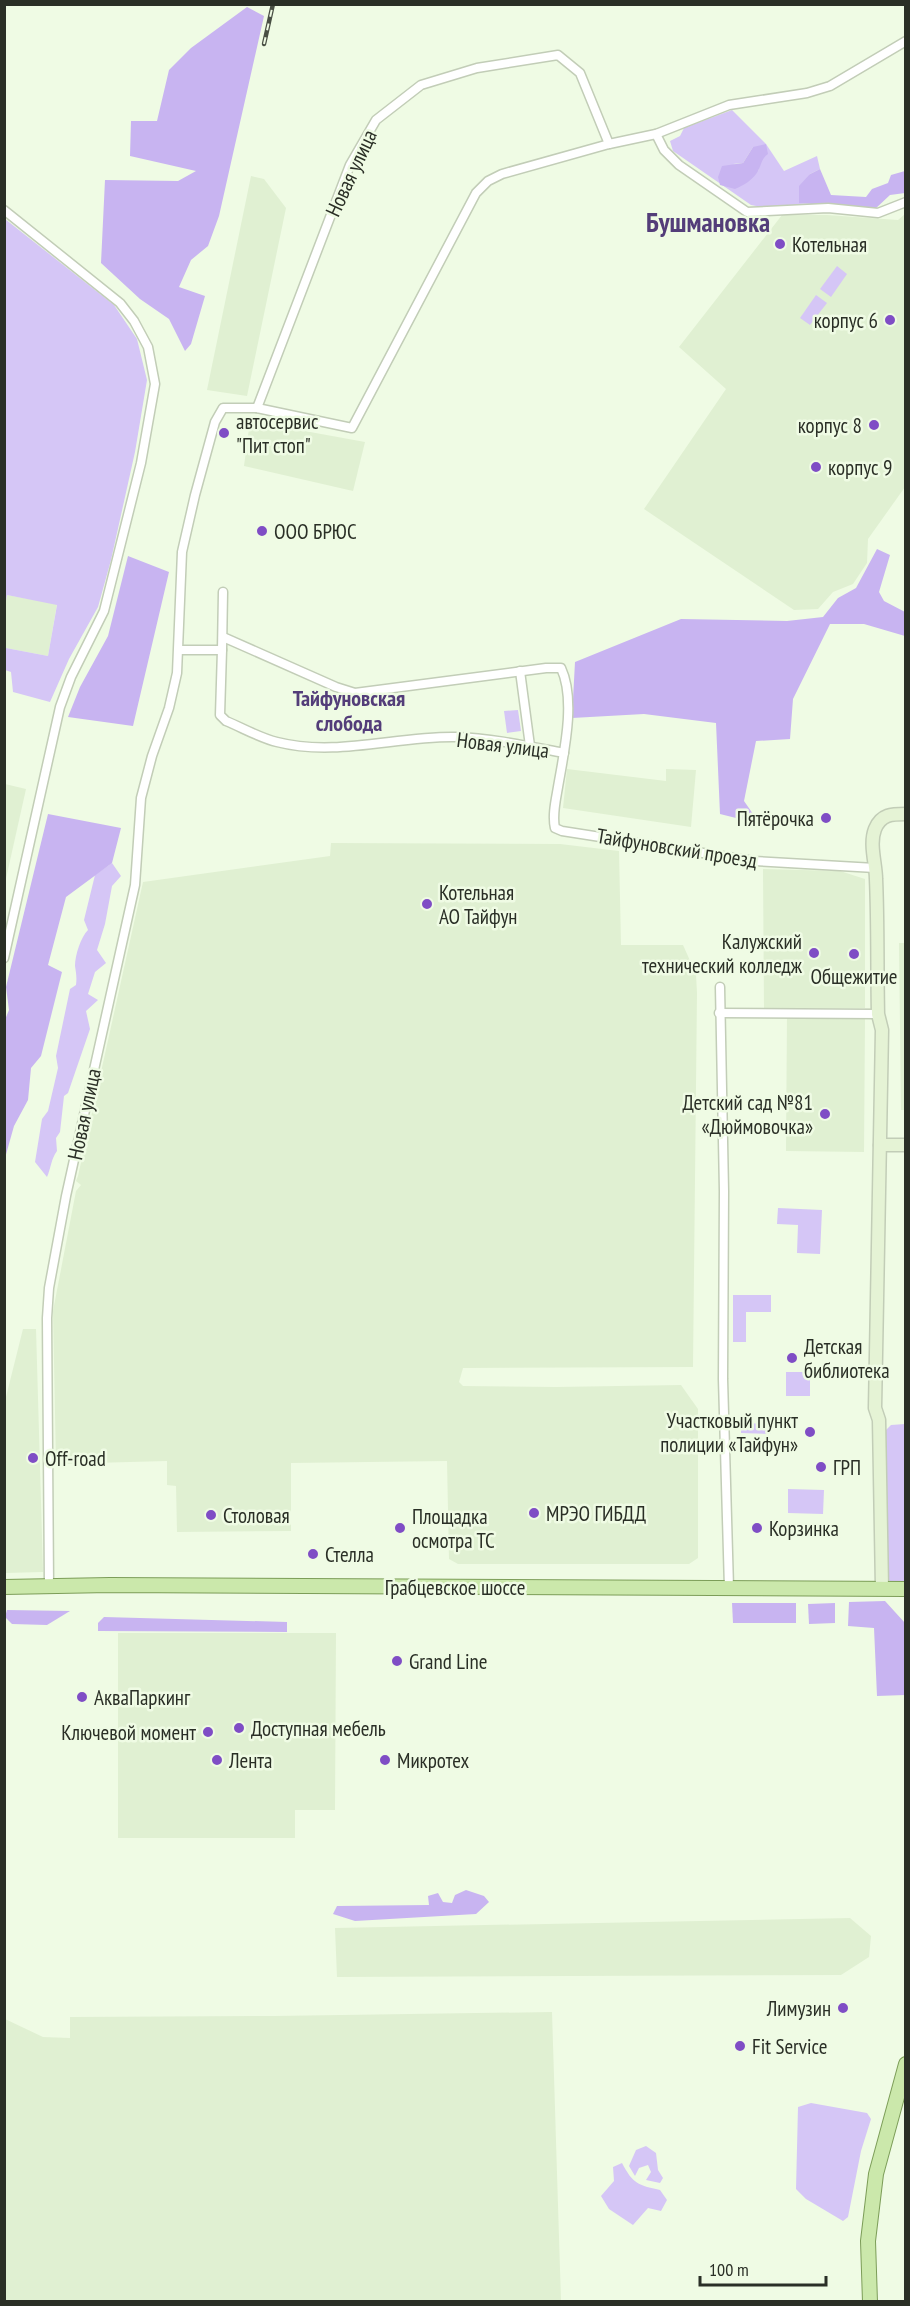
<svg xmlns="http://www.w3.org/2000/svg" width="910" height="2306" viewBox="0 0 910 2306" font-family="'PT Sans Narrow',sans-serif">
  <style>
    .built { fill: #e0f0d2 }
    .green { fill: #d5c6f6; fill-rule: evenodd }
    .forest { fill: #c8b4f1 }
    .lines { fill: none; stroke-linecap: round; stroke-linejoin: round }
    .street-casing { stroke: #c2cdb7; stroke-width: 11 }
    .secondary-casing { stroke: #c2cdb7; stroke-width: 15 }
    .primary-casing { stroke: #7c9d58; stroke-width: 16 }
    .street { stroke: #fff; stroke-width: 8 }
    .secondary { stroke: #e5f3d5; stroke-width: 12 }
    .primary { stroke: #cbe8ab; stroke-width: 14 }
    .rail-casing { stroke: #494f44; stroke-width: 4.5 }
    .rail { stroke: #effbe4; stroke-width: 2; stroke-dasharray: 7; stroke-linecap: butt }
    .poi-dot { fill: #7f4dc5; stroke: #effbe4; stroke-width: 2 }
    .labels { text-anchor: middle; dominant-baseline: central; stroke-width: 5; stroke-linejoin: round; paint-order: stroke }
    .street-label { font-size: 21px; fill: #2a2f26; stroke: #effbe4 }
    .poi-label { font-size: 21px; fill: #2a2f26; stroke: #effbe4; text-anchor: start }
    .neighbourhood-label { font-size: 22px; font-weight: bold; fill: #533d79; stroke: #effbe4 }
    .district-label { font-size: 27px; font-weight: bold; fill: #533d79; stroke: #effbe4 }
  </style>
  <rect width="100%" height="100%" fill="#effbe4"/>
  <g class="built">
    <path d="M 251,176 L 264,179 L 286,208 L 247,396 L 207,390 Z"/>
    <path d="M 905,214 L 905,487 L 868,539 L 867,563 L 853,584 L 833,592 L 818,609 L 794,610 L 644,509 L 726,389 L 679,347 L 782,215 L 827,215 L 898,220 Z"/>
    <path d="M 250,421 L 365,442 L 353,491 L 244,466 Z"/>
    <path d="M 7,595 L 57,604 L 48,656 L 6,648 L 5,655 L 4,607 Z"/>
    <path d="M 567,769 L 666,781 L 666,769 L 696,770 L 691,827 L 563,808 Z"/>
    <path d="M 5,784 L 26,789 L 5,883 L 4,784 Z"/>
    <path d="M 331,843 L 560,844 L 619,851 L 621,945 L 683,945 L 696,974 L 697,993 L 693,1367 L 463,1368 L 459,1382 L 463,1386 L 556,1387 L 681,1385 L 698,1409 L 698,1558 L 689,1564 L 458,1564 L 449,1559 L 447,1461 L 291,1463 L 291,1531 L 177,1532 L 176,1486 L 167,1485 L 167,1461 L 56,1464 L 53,1311 L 76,1191 L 81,1185 L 76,1181 L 78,1176 L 143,882 L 330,856 Z"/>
    <path d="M 763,869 L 840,871 L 865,879 L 865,1008 L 764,1008 Z"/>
    <path d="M 899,943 L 906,943 L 905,1110 L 901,1110 Z"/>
    <path d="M 787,1016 L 865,1017 L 864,1152 L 786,1151 Z"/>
    <path d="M 23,1329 L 36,1329 L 43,1572 L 5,1573 L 5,1401 Z"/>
    <path d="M 118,1633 L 336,1633 L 335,1810 L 295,1810 L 295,1838 L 118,1838 Z"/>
    <path d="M 850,1918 L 871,1936 L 869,1957 L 841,1975 L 337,1977 L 335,1928 Z"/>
    <path d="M 552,2012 L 561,2301 L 5,2301 L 5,2019 L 43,2037 L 70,2038 L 70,2017 L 274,2016 Z"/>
  </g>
  <g class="green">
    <path d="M 732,110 L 766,144 L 784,171 L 817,156 L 820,169 L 810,174 L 800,203 L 818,205 L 767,208 L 751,205 L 673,151 L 670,141 L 680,136 L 684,128 ZM 753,147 L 762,158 L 758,171 L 733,164 L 743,163 Z"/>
    <path d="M 5,219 L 114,305 L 137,339 L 147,380 L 135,452 L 111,560 L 98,607 L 69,659 L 50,702 L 13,692 L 11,672 L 5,670 L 6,648 L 48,656 L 57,605 L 7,595 L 5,607 Z"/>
    <path d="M 837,266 L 847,274 L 831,297 L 820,289 Z"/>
    <path d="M 816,295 L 827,303 L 810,325 L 800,318 Z"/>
    <path d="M 518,710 L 521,731 L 507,733 L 504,711 Z"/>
    <path d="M 112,863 L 121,876 L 112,886 L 105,924 L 97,950 L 106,963 L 95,972 L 88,994 L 98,1000 L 86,1011 L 90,1029 L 68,1093 L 64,1096 L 60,1132 L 56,1138 L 57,1151 C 51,1159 51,1168 47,1177 L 35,1162 L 42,1119 L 48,1111 L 58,1068 L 56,1056 L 70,989 L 76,985 C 77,977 76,973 75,966 C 75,955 81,937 88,930 L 84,920 L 95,875 Z"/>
    <path d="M 778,1208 L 822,1210 L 820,1254 L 797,1253 L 798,1225 L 777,1224 Z"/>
    <path d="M 733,1295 L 771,1295 L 771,1312 L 746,1312 L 746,1342 L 733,1342 Z"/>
    <rect x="786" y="1372" width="24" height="24"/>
    <path d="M 741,1423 L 771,1424 L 771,1434 L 741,1433 Z"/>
    <path d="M 905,1424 L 905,1581 L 890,1581 L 886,1578 L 885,1431 L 891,1425 Z"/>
    <path d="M 788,1489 L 824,1490 L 823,1514 L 788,1513 Z"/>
    <path d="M 811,2103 L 867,2113 L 871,2119 L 861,2151 L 848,2217 L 843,2221 L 806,2199 L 796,2189 L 798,2107 Z"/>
    <path d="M 646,2146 L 656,2153 L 658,2170 L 663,2178 L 660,2183 L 646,2180 L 651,2172 L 648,2165 L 639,2168 L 635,2176 L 629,2166 L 636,2150 Z"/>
    <path d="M 622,2163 C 633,2184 638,2185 660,2190 L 667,2200 L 661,2211 L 648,2208 L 633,2225 L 609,2209 L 601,2196 L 614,2181 L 613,2167 Z"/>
  </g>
  <g class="forest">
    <path d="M 247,7 L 264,16 L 219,216 L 208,246 L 191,260 L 179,287 L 205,296 L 191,344 L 185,351 L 169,319 L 140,299 L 101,263 L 105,180 L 178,181 L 196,171 L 130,156 L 131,121 L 157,121 L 169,70 L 191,48 Z"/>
    <path d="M 766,144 L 768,154 C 761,159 762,164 758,171 C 753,180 744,185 735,189 L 720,185 L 718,177 L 722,166 L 743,163 L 753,147 Z"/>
    <path d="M 820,169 L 831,195 L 866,197 L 872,189 L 888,183 L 891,175 L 905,171 L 905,193 L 890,195 L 875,209 L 799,203 L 799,186 L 810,174 Z"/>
    <path d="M 877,549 L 890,555 L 879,592 L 884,601 L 905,612 L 905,636 L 864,624 L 830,624 L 793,699 L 790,739 L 756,741 L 744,801 L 760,824 L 720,814 L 716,723 L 644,714 L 572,718 L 575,662 L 681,619 L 787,621 L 823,617 L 838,598 L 856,588 Z"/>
    <path d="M 128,556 L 169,572 L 133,726 L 68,717 L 80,687 L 108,636 Z"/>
    <path d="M 48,814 L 121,828 L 112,863 L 66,897 L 48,965 L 62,972 L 41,1056 L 31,1068 L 28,1100 L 14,1126 L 5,1158 L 4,1022 L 9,1010 L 6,987 Z"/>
    <path d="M 885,1601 L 905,1623 L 905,1695 L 877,1696 L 874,1628 L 848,1626 L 849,1602 Z"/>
    <path d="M 732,1603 L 796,1603 L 796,1623 L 733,1623 Z"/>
    <path d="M 835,1603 L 835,1623 L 809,1624 L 808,1604 Z"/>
    <path d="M 7,1610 L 70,1611 L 47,1625 L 12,1624 L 5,1617 Z"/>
    <path d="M 104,1617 L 287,1622 L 287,1632 L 98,1631 L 98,1623 Z"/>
    <path d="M 466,1890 L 484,1896 L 489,1902 L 476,1914 L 355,1921 L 333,1914 L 337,1906 L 429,1905 L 428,1896 L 438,1893 L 443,1902 L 452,1903 L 455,1895 Z"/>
  </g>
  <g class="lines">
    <defs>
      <g id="street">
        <path d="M 656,134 L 664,150 L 679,165 L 747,212 L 828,208 L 878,213 L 906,202"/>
        <path d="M 4,210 L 120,303 L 134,321 L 148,347 L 155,384 L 141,463 L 104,611 L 71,677 L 60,707 L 4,958"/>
        <path d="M 257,408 L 350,165 L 376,120 L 421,85 L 477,68 L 558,55 L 580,73 L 609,144"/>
        <path d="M 223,637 L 336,687 L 355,693 L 546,668 L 561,668 C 576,700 564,752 558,787 C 556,799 552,815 555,828 L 562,831 L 754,861 L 875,868"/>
        <path d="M 179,650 L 222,650 L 223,592"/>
        <path d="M 222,650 L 220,715 L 226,721 C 243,728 260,738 277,742 C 336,757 396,736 455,737 C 491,738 528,746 564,753"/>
        <path d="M 520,671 L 530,746"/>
        <path d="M 720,987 L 724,1191 L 723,1379 L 729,1588"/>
        <path d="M 719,1013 L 878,1014"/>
        <path d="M 49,1586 L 47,1318 L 49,1288 L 66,1196 L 135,885 L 141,798 L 152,756 L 169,708 L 177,673 L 182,552 L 195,495 L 215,422 L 223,408 L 257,408 L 352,428 L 476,193 L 488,181 L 502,174 L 609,144 L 656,134 L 729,105 L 807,93 L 830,86 L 906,41"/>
      </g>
      <g id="secondary">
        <path d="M 880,1145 L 906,1145"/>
        <path d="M 882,1588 L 879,1420 L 875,1408 L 882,1030 L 878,1014 C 877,969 878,924 876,879 C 876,864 869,844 875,829 C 881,814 892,814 906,814"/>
      </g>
      <g id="primary">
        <path d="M 4,1587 L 110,1585 L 906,1589"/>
        <path d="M 870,2302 L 868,2241 L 876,2174 L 906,2064"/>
      </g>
    </defs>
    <use href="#street" class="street-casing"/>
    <use href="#secondary" class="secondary-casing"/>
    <use href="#primary" class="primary-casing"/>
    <use href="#street" class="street"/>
    <use href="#secondary" class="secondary"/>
    <use href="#primary" class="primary"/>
    <defs>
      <path id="rail" d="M 264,44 L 273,4"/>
    </defs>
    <use href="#rail" class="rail-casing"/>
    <use href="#rail" class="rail"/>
  </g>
  <g class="poi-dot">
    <circle cx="780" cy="244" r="6"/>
    <circle cx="890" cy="320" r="6"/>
    <circle cx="874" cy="425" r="6"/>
    <circle cx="224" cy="433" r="6"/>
    <circle cx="816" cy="467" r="6"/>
    <circle cx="262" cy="531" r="6"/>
    <circle cx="826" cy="818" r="6"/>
    <circle cx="427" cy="904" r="6"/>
    <circle cx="814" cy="953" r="6"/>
    <circle cx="854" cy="954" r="6"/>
    <circle cx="825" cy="1114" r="6"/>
    <circle cx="792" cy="1358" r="6"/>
    <circle cx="810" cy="1432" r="6"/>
    <circle cx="33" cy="1458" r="6"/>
    <circle cx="821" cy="1467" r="6"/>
    <circle cx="534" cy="1513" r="6"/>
    <circle cx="211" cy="1515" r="6"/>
    <circle cx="400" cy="1528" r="6"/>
    <circle cx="757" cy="1528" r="6"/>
    <circle cx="313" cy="1554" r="6"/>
    <circle cx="397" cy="1661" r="6"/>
    <circle cx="82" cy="1697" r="6"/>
    <circle cx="239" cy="1728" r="6"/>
    <circle cx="208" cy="1732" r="6"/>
    <circle cx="217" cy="1760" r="6"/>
    <circle cx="385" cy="1760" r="6"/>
    <circle cx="843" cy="2008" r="6"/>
    <circle cx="740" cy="2046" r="6"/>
  </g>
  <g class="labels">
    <g class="street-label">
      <text transform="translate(351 173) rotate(-65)">Новая улица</text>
      <text transform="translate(503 745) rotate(7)">Новая улица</text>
      <text transform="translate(677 848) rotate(9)">Тайфуновский проезд</text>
      <text transform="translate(84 1114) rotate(-78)">Новая улица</text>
      <text x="455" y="1587">Грабцевское шоссе</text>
    </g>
    <g class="poi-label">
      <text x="792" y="244">Котельная</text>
      <text x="878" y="320" text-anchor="end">корпус 6</text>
      <text x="236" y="421">автосервис<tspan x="236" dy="24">"Пит стоп"</tspan></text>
      <text x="862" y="425" text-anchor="end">корпус 8</text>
      <text x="828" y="467">корпус 9</text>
      <text x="274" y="531">ООО БРЮС</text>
      <text x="814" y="818" text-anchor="end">Пятёрочка</text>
      <text x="439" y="892">Котельная<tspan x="439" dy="24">АО Тайфун</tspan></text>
      <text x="802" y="941" text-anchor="end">Калужский<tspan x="802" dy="24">технический колледж</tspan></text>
      <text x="854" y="976" text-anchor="middle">Общежитие</text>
      <text x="813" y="1102" text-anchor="end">Детский сад №81<tspan x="813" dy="24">«Дюймовочка»</tspan></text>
      <text x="804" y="1346">Детская<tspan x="804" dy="24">библиотека</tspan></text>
      <text x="798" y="1420" text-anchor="end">Участковый пункт<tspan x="798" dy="24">полиции «Тайфун»</tspan></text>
      <text x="45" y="1458">Off-road</text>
      <text x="833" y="1467">ГРП</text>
      <text x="546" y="1513">МРЭО ГИБДД</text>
      <text x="223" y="1515">Столовая</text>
      <text x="412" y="1516">Площадка<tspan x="412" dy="24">осмотра ТС</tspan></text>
      <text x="769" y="1528">Корзинка</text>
      <text x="325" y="1554">Стелла</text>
      <text x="409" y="1661">Grand Line</text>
      <text x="94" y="1697">АкваПаркинг</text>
      <text x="251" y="1728">Доступная мебель</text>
      <text x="196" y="1732" text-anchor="end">Ключевой момент</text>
      <text x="229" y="1760">Лента</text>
      <text x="397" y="1760">Микротех</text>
      <text x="831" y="2008" text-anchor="end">Лимузин</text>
      <text x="752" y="2046">Fit Service</text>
    </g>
    <g class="neighbourhood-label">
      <text x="349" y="698">Тайфуновская<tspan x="349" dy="25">слобода</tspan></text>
    </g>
    <g class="district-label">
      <text x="708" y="222">Бушмановка</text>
    </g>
  </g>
  <rect width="910" height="2306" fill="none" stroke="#2a2f26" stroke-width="12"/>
  <path d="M700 2276v9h126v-9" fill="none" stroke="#2a2f26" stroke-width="3"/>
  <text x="709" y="2276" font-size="18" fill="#2a2f26" stroke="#effbe4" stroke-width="4.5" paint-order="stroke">100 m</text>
</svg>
